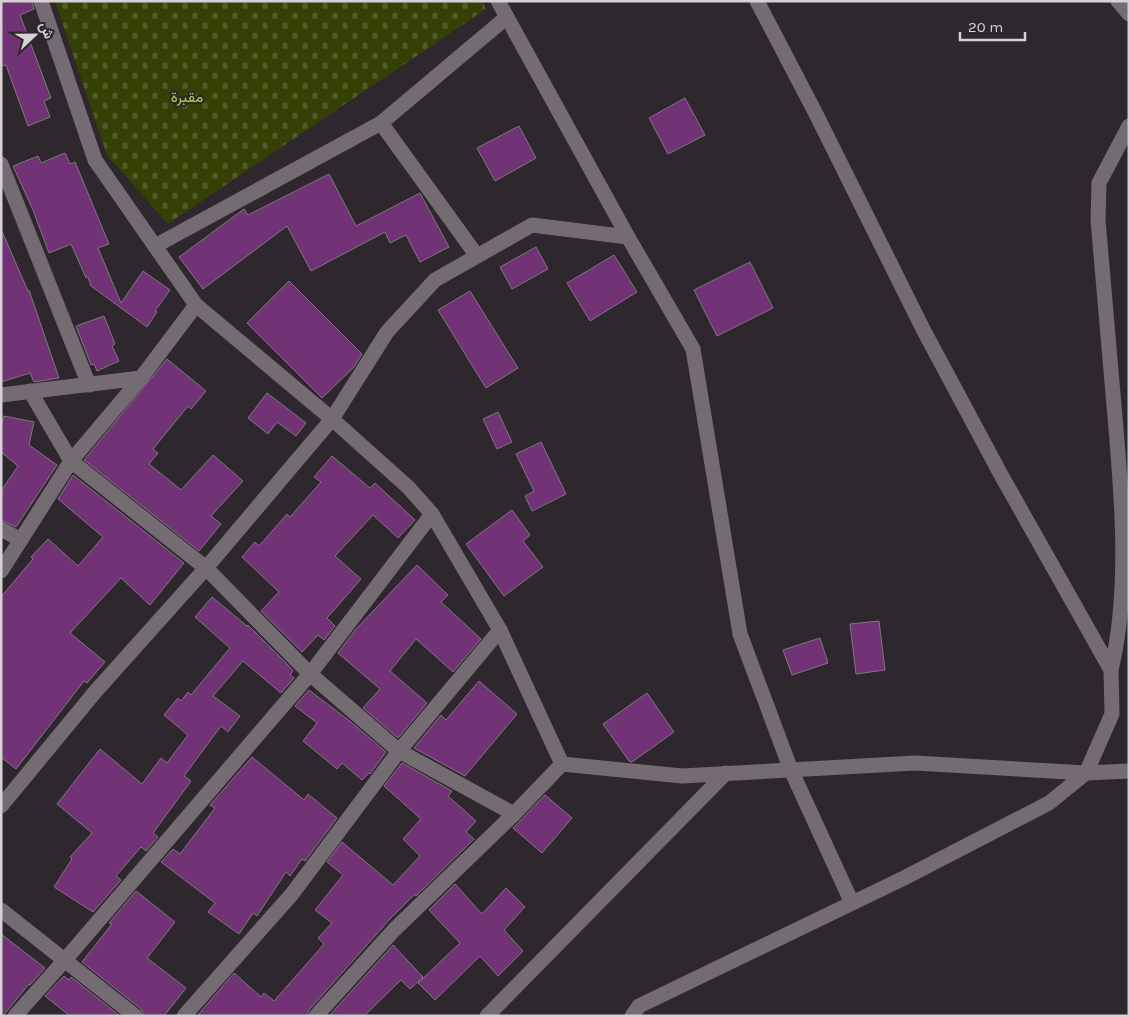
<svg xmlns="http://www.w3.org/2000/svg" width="1130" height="1017" viewBox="0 0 1130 1017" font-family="Karla,Vazirmatn,sans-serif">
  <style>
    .cemetery { fill: url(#cemetery-stones) }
    .building { fill: #723376; stroke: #7f777f }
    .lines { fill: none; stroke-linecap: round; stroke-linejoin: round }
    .minor { stroke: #746b73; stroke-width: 15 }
    .labels { text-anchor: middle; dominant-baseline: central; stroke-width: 4; stroke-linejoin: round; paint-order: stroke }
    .park-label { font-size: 15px; fill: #b4ce4d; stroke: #2e272d }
  </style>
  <defs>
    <pattern id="cemetery-stones" width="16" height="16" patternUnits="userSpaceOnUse" patternTransform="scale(1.25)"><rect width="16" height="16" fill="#354005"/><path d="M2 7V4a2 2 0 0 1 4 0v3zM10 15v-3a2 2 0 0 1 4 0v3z" fill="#515b29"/></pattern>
  </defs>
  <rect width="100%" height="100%" fill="#2e272d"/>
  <path class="cemetery" d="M 55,1 L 482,1 L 486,9 L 168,224 L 107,155 Z"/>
  <g class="building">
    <path d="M 1,1 L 32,1 L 34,9 L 20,15 L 51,98 L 44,101 L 50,117 L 28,126 L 6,65 L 1,66 Z"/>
    <path d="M 685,98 L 705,135 L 668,154 L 649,118 Z"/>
    <path d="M 519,126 L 536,158 L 495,181 L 477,148 Z"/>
    <path d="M 65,153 L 70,164 L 75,162 L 109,244 L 98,248 L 121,303 L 143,271 L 170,290 L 155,311 L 157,312 L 147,327 L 91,286 L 88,277 L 86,278 L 71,244 L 49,253 L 33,210 L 13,166 L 38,156 L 41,163 Z"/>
    <path d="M 329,174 L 356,226 L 420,193 L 449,247 L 420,262 L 406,235 L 390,243 L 385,232 L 311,271 L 287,226 L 203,289 L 179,257 L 244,209 L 248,215 Z"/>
    <path d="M 1,229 L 28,291 L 29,290 L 59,378 L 34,382 L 30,373 L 1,382 Z"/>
    <path d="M 536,247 L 548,269 L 512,289 L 500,267 Z"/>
    <path d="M 614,255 L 637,292 L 590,321 L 567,283 Z"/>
    <path d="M 750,262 L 773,308 L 717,336 L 694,290 Z"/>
    <path d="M 289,281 L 362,354 L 354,367 L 322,398 L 247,323 Z"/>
    <path d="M 470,291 L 518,368 L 486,388 L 438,310 Z"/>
    <path d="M 104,316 L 115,344 L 112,346 L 119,361 L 97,371 L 94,364 L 91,365 L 76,326 Z"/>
    <path d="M 167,359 L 206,391 L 191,409 L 188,406 L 153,449 L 158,453 L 149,464 L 181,490 L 213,455 L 243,481 L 211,516 L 221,524 L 199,551 L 84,460 Z"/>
    <path d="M 267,393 L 306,423 L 296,436 L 277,422 L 268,434 L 248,418 Z"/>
    <path d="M 498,412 L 512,442 L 497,449 L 483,419 Z"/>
    <path d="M 4,416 L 34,422 L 29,445 L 57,465 L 16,527 L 1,520 L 1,491 L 18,466 L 1,452 L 1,426 Z"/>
    <path d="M 541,442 L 566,494 L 532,511 L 525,496 L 534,491 L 516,454 Z"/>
    <path d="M 332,456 L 370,488 L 375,483 L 415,520 L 398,538 L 373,515 L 335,556 L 361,579 L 327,618 L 335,626 L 324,640 L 318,635 L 302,652 L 261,611 L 279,592 L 242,557 L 255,542 L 259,546 L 287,514 L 290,517 L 321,482 L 314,477 Z"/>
    <path d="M 73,475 L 184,563 L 150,605 L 121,578 L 70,633 L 105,662 L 87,683 L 84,681 L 16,769 L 1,757 L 1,597 L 33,559 L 31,557 L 48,539 L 78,566 L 103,537 L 58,499 Z"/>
    <path d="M 512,510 L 530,535 L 523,541 L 543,567 L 504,596 L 466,544 Z"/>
    <path d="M 417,565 L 448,595 L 441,602 L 481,639 L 453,672 L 416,639 L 390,671 L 427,703 L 398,738 L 363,708 L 380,689 L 338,653 L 356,629 Z"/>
    <path d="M 212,597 L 247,626 L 248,625 L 289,666 L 293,671 L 290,675 L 294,678 L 281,693 L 243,661 L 213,696 L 240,716 L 228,732 L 221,726 L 184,776 L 191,781 L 153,833 L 158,837 L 146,851 L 141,847 L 116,876 L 121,880 L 93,912 L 54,887 L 72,859 L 70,857 L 92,833 L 57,804 L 100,749 L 142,784 L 161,758 L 167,763 L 188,735 L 164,715 L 178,698 L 181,701 L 188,692 L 191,695 L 230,648 L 195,617 Z"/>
    <path d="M 879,621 L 885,670 L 856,674 L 850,624 Z"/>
    <path d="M 820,638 L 828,663 L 792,675 L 783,650 Z"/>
    <path d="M 479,681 L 517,714 L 465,776 L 414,748 L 441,715 L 446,720 Z"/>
    <path d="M 309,690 L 351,722 L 386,752 L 370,774 L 369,773 L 362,780 L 342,763 L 337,769 L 303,741 L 317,723 L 295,706 Z"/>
    <path d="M 647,693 L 674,732 L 632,762 L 629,761 L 603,724 Z"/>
    <path d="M 252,757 L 304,800 L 308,794 L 337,818 L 305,861 L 302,859 L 290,876 L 286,872 L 257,916 L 253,913 L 239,934 L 208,912 L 215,903 L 161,862 L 173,849 L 180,854 L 215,808 L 210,805 Z"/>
    <path d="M 402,763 L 452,791 L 448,796 L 476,821 L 466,832 L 474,839 L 416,896 L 415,894 L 390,919 L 309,1010 L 307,1016 L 197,1016 L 234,973 L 261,997 L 264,993 L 274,1001 L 318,951 L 324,944 L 318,938 L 332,923 L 315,910 L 343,875 L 327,862 L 342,842 L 393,885 L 420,856 L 403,839 L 421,819 L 384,786 Z"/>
    <path d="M 545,795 L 572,818 L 542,853 L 513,828 Z"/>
    <path d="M 455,884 L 482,914 L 506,888 L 525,907 L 504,930 L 523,951 L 498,976 L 480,956 L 435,1000 L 418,983 L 460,943 L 429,910 Z"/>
    <path d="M 136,891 L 175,922 L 147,958 L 186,988 L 164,1016 L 144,1016 L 141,1009 L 82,962 L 112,924 L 109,923 Z"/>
    <path d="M 1,934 L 45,968 L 30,985 L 29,984 L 3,1016 L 1,1016 Z"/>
    <path d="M 393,945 L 423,977 L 410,989 L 401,980 L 364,1016 L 329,1016 Z"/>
    <path d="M 64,976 L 69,980 L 71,977 L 120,1016 L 70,1016 L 45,996 Z"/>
  </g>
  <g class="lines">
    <g class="minor">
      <path d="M 41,1 L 95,160 L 196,305 L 332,419 L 408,487 L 432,514 L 500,630 L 562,764"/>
      <path d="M 498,1 L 628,237 L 693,349 L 740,634 L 791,770 L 852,903"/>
      <path d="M 1118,1 L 1129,14"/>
      <path d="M 381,123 L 477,256"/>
      <path d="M 1,164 L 89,385"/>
      <path d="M 155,246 L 381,123 L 507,17"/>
      <path d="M 30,391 L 71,461 L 206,568 L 310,674 L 399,751 L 514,814"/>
      <path d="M 1,395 L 141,378"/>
      <path d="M 1,529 L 21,540"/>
      <path d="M 1,571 L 71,461 L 141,378 L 196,305"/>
      <path d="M 1111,670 C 1130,591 1122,498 1115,417 C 1110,352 1104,286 1098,220 L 1099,183 L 1129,126"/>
      <path d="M 562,764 L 682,776 L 915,763 L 1086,773 L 1129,771"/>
      <path d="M 1,806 L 95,692 L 206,568 L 332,419 L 387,332 L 435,280 L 532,225 L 628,237"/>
      <path d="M 1,910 L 135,1016"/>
      <path d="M 15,1016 L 64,961 L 310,674 L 432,514"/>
      <path d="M 184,1016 L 292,894 L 399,751 L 500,630"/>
      <path d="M 316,1016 L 394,930 L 514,814 L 562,764"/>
      <path d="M 487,1016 L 726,773"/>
      <path d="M 632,1016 L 639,1006 L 904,878 L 1049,803 L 1086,773 L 1112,714 L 1111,670 L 1000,473 L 924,331 L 815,112 L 757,1"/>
    </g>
  </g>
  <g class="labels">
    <g class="park-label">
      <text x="187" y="97">مقبرة</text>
    </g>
  </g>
  <rect width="1130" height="1017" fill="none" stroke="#d5d1d5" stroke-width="5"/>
  <g transform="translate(35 35) rotate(68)" stroke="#2e272d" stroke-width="4" paint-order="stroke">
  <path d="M0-4L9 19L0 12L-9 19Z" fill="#d5d1d5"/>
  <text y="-8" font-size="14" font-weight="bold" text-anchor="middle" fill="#d5d1d5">ش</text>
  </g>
  <path d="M960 32v8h65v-8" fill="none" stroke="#d5d1d5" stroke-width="2.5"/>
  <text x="968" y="32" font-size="15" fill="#d5d1d5" stroke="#2e272d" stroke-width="4" paint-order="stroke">20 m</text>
</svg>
